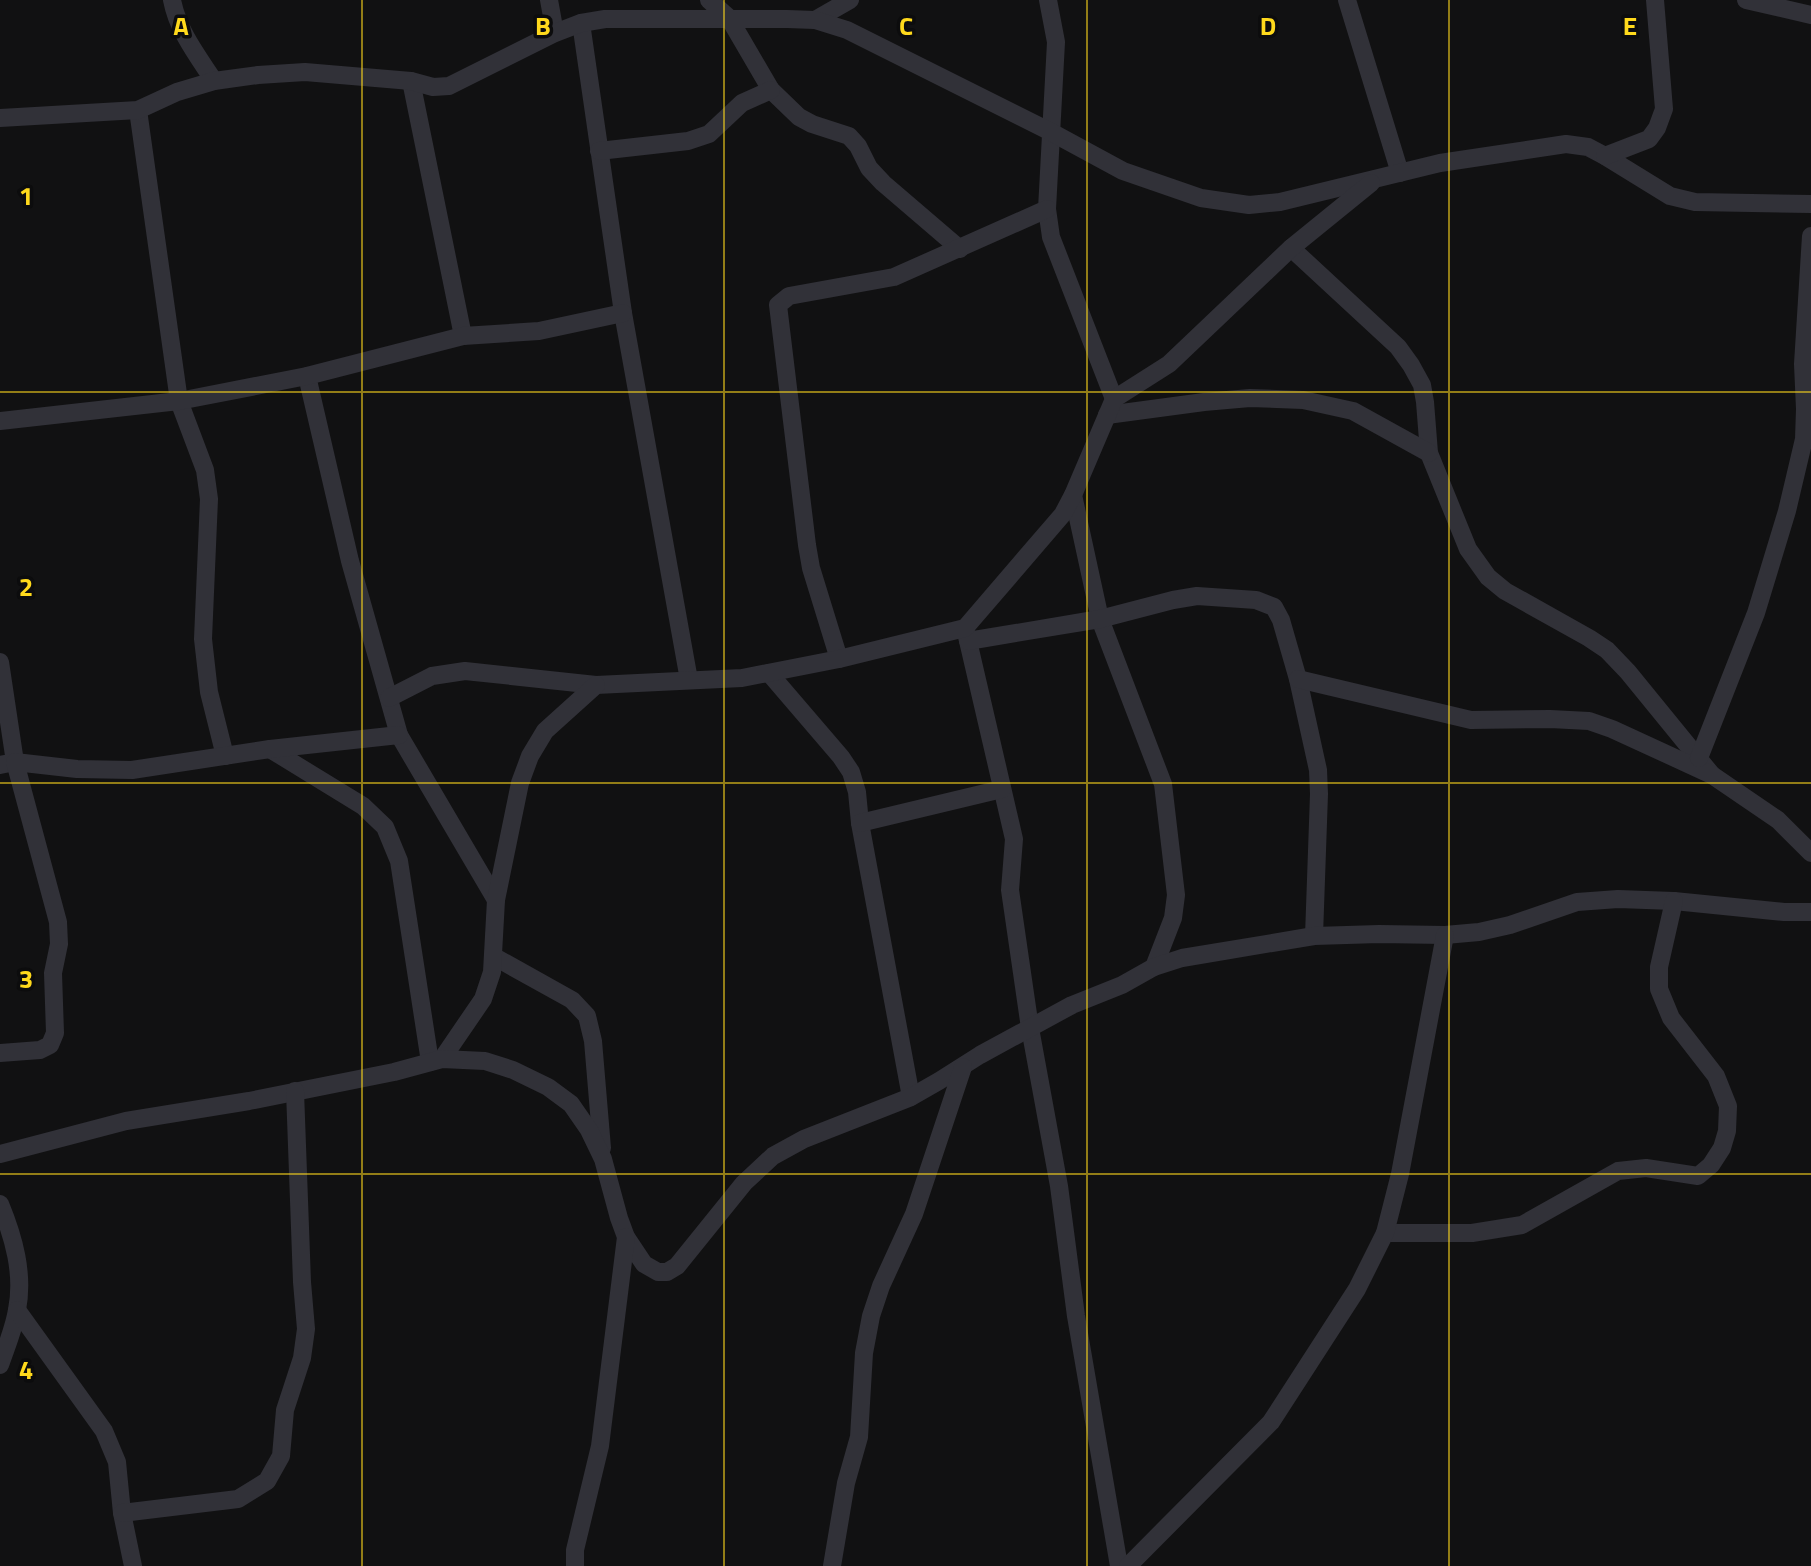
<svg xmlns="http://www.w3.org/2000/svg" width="1811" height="1566" viewBox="0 0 1811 1566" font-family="'Titillium Web',sans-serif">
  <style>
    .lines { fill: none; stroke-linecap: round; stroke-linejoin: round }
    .street { stroke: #313138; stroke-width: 18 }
    .grid { fill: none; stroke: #ffd91c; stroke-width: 2; stroke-opacity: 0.55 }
    .grid-label { font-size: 26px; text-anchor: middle; font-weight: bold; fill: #ffd91c; stroke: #0c0c0d; stroke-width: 7; stroke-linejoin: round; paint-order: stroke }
  </style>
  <rect width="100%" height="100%" fill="#111112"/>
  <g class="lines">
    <g class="street">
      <path d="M 172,0 C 178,31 197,55 214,81"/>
      <path d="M 549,0 L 555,33"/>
      <path d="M 709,0 L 729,18 L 771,90 L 799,117 L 812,124 L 849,136 L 858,146 L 869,168 L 883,183 L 960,249"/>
      <path d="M 1048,0 L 1056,42 L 1047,209 L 1051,237 L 1114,399"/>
      <path d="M 1347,0 L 1400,173"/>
      <path d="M 1746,0 L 1811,15"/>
      <path d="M 815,20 L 850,0"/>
      <path d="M 581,23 L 623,313 L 689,680"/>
      <path d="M 411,81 L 463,336"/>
      <path d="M 138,110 L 179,401 L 205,470 L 209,499 L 203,639 L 209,692 L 225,756"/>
      <path d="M 0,118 L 138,110 L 177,92 L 214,81 L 258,75 L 305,72 L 411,81 L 433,87 L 449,86 L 555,33 L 581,23 L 605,19 L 787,19 L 815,20 L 847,30 L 1051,132 L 1123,171 L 1201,198 L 1249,205 L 1280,202 L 1440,163 L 1566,144 L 1588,147 L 1605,156 L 1670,196 L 1695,202 L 1811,204"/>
      <path d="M 599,151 L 688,141 L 709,134 L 742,103 L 771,90"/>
      <path d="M 1605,156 L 1649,139 L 1657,128 L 1664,109 L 1655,0"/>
      <path d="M 1291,248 L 1398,347 L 1411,365 L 1422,385 L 1425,402 L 1429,453 L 1468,549 L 1488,577 L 1505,591 L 1589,638 L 1607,650 L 1628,672 L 1712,775"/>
      <path d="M 307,376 L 350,561 L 399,735 L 496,900"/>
      <path d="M 1107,415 L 1204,402 L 1250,398 L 1303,400 L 1353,411 L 1429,453"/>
      <path d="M 0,421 L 179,401 L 307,376 L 463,336 L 539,331 L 623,313"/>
      <path d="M 1073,495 L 1100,619 L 1163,784 L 1176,895 L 1173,918 L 1154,967"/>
      <path d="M 965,628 L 1014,839 L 1010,890 L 1030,1028 L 1059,1186 L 1076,1316 L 1119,1566"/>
      <path d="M 968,641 L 1100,619 L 1173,600 L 1197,596 L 1256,600 L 1274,607 L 1281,620 L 1298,679 L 1318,770 L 1319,794 L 1314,936"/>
      <path d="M 839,659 L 811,568 L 807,545 L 778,305 L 789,296 L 894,277 L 1047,209"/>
      <path d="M 0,662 L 15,762 L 0,765"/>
      <path d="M 769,673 L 841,757 L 851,772 L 857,792 L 860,823 L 911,1097"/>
      <path d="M 1298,679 L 1471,720 L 1550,719 L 1589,721 L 1612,729 L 1712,775 L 1778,820 L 1811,853"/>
      <path d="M 389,698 L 432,676 L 465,671 L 596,685 L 742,678 L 839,659 L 965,628 L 1063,514 L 1073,495 L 1114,399 L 1169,364 L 1291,248 L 1371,183"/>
      <path d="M 270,749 L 363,806 L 385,827 L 399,861 L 430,1062"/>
      <path d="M 1699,758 L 1756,613 L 1787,511 L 1804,439 L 1805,409 L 1803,364 L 1811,236"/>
      <path d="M 860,823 L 1002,789"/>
      <path d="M 493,956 L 572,1000 L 587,1016 L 593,1041 L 602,1148"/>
      <path d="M 0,1053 L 40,1050 L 50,1045 L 55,1033 L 53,973 L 59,944 L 58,922 L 15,762 L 77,769 L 132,770 L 270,749 L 399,735"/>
      <path d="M 442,1059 L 483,999 L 492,972 L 496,900 L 520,783 L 530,756 L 545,731 L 596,685"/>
      <path d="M 0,1154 L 126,1121 L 249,1101 L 394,1072 L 442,1059 L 485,1061 L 513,1070 L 548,1087 L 571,1104 L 589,1130 L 603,1159 L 619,1218 L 626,1237 L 644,1264 L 658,1272 L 667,1272 L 677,1266 L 744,1183 L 773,1156 L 804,1139 L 911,1097 L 939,1081 L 980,1055 L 1072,1005 L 1122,985 L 1154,967 L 1182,958 L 1314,936 L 1379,934 L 1445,935 L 1479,932 L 1510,925 L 1577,902 L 1618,899 L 1674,901 L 1784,912 L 1811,912"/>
      <path d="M 0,1204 C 14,1238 24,1274 17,1310 C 14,1329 6,1347 0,1365"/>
      <path d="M 1385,1233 L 1472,1233 L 1522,1225 L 1618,1171 L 1646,1168 L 1698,1176 L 1711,1165 L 1722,1148 L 1727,1131 L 1728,1106 L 1716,1076 L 1671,1018 L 1659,989 L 1659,967 L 1674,901"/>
      <path d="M 17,1310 L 104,1431 L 117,1462 L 122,1513 L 133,1566"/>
      <path d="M 122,1513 L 238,1499 L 267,1481 L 281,1456 L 285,1410 L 302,1358 L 306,1329 L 302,1282 L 295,1091"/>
      <path d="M 575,1566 L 575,1550 L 600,1446 L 626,1237"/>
      <path d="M 832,1566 L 846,1483 L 859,1437 L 864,1353 L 871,1316 L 881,1286 L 914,1214 L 963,1067"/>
      <path d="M 1128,1566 L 1271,1422 L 1357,1289 L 1385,1233 L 1400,1174 L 1445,935"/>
    </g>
  </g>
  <path class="grid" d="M 362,0 L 362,1566M 724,0 L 724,1566M 1087,0 L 1087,1566M 1449,0 L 1449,1566M 0,392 L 1811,392M 0,783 L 1811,783M 0,1174 L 1811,1174"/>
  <g class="grid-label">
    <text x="181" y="35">A</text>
    <text x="543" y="35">B</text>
    <text x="906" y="35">C</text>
    <text x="1268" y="35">D</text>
    <text x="1630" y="35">E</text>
    <text x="26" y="205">1</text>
    <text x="26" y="596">2</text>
    <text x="26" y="988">3</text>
    <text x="26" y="1379">4</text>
  </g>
</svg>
